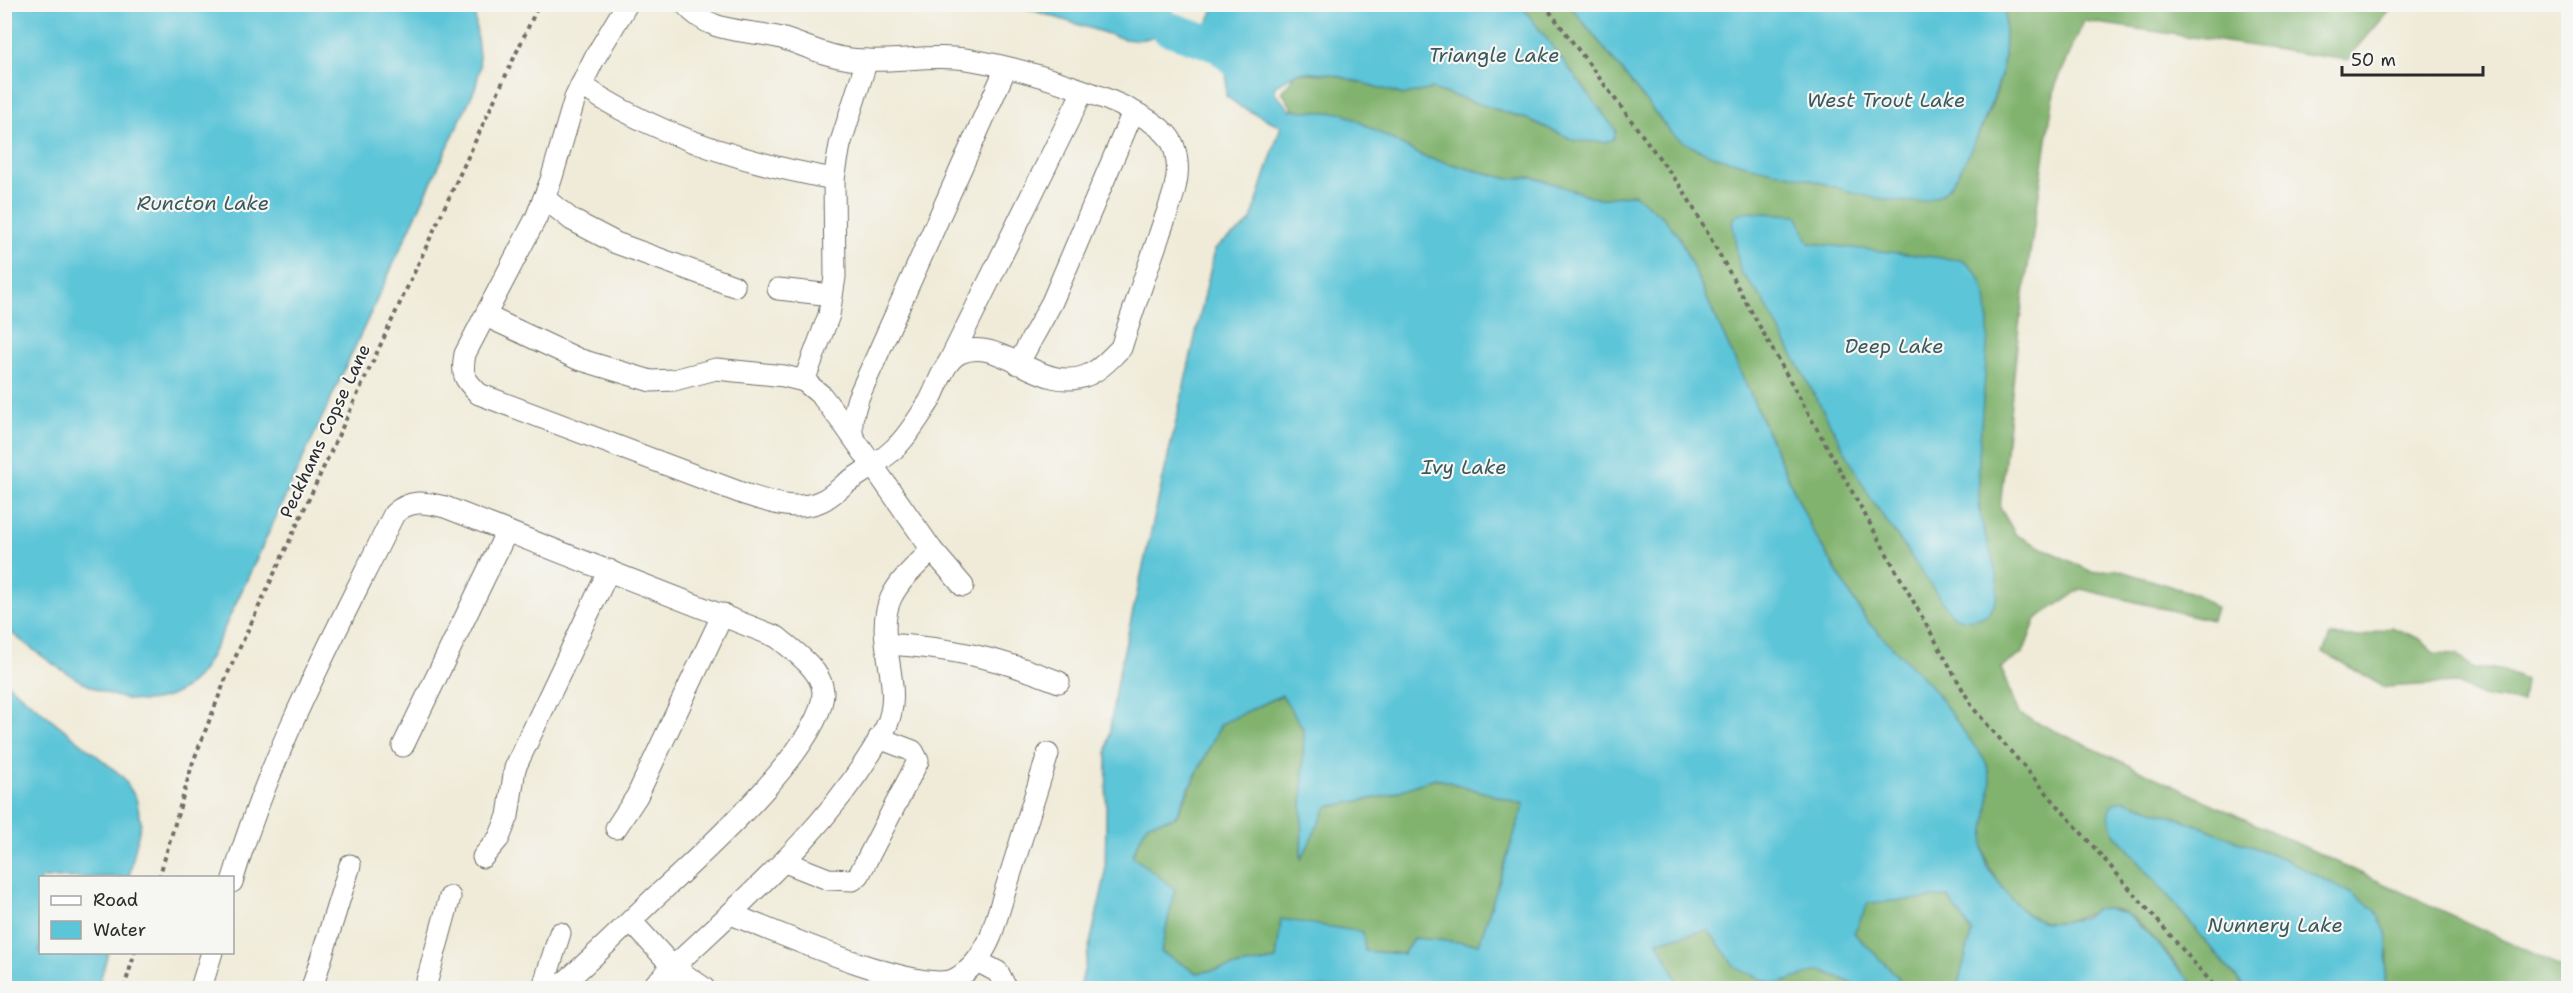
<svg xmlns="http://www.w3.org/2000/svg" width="2573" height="993" viewBox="0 0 2573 993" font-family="'Shantell Sans',sans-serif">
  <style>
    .forest { fill: #81b36e; stroke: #566f4c; stroke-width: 1.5 }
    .water { fill: #5cc5d8; stroke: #447882; stroke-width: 1.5; fill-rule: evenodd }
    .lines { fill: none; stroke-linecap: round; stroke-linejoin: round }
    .river { stroke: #5cc5d8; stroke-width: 34 }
    .minor-casing { stroke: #706e68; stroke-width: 23 }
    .path { stroke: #706e68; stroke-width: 4; stroke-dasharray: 4.5 4.5; stroke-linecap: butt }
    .minor { stroke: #fff; stroke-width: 21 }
    .labels { text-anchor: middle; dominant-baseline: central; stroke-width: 4.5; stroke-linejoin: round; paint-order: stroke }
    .street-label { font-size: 18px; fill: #2b2b2b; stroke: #f6f6f2 }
    .water-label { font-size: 20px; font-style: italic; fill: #3a595f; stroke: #f6f6f2 }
  </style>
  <rect width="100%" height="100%" fill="#f6f6f2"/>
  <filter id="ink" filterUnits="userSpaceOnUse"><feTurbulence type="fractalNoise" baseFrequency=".0167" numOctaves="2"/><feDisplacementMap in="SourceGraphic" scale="12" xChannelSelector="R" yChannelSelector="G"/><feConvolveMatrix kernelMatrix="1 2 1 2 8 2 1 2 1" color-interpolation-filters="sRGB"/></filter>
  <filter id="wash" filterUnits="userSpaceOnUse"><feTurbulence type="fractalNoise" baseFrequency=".008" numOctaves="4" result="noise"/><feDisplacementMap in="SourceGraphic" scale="24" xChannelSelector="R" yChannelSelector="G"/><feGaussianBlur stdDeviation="1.35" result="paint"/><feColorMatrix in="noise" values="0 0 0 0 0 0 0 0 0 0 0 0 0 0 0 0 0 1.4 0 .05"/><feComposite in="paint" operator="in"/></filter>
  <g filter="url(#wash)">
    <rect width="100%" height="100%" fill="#f0ebd8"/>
    <g class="forest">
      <path d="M 1521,5 L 1570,5 L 1671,133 L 1698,150 L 1879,197 L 1949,188 C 1969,152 1997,106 2003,65 C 2006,45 2004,24 2006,5 L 2394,5 L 2347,60 L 2084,21 L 2055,87 L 2019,327 L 2000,508 L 2016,535 L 2092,572 L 2114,569 L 2196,594 L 2216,608 L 2212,620 L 2081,589 L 2036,619 L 2023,653 L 2001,668 L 2019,714 L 2565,968 L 2568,988 L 2387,988 L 2385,979 L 2388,952 L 2287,860 L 2186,821 L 2124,800 L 2114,832 L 2245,988 L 2196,988 C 2179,969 2148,927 2127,914 C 2089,891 2056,958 2008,895 C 1995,877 1987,869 1983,847 L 1886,642 L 1866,620 L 1812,530 L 1679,237 L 1664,218 L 1634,194 L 1599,199 L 1533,177 L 1509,179 L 1424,157 L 1343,113 L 1294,111 L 1282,92 L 1296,73 L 1331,74 L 1404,95 L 1431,89 L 1530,120 L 1576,141 Z"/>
      <path d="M 2391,627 L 2420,639 L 2434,653 L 2457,654 L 2474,669 L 2499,669 L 2525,680 L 2522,702 L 2484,697 L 2456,683 L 2384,687 L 2323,652 L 2330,636 L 2360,637 Z"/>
      <path d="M 1283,695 L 1304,730 L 1301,858 L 1327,807 L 1386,796 L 1435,778 L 1524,804 L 1479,944 L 1414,938 L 1403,954 L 1365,951 L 1281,920 L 1276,960 L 1197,973 L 1161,952 L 1132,856 L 1147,824 L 1176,817 L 1221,724 Z"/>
      <path d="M 1948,897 L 1972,932 L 1957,988 L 1888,988 L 1899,979 L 1854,933 L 1868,902 Z"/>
      <path d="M 1708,930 L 1736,967 L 1774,985 L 1821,969 L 1863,988 L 1730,988 C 1721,984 1694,988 1681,988 L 1658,941 Z"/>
    </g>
    <g class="water">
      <path d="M 1216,4 L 1521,5 L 1611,124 L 1616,131 L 1614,139 L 1606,142 L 1576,141 L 1530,120 L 1432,89 L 1404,95 L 1331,74 L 1313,72 L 1296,73 L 1275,86 L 1275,93 L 1290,110 L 1343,113 L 1424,157 L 1509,179 L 1533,177 L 1599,199 L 1634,194 L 1664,218 L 1679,237 L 1812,530 L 1866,620 L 1932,687 L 1986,762 L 1991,782 L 1983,847 L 1987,867 L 2013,901 L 2026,914 L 2046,923 L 2063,922 L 2083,918 L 2095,910 L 2109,909 L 2127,914 L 2150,936 L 2196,988 L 1957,988 L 1972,932 L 1948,897 L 1868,903 L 1854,933 L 1900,979 L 1888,988 L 1863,988 L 1821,970 L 1775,985 L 1736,968 L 1708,930 L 1658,941 L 1681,988 L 1080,988 L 1105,877 L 1107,751 L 1116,686 L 1215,249 C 1226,236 1241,234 1251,220 L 1281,126 L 1241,107 L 1226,96 L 1227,63 L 1221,57 L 1202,48 L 1200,39 ZM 1282,695 L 1304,730 L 1301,860 L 1327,807 L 1386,796 L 1435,778 L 1524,804 L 1479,944 L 1414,938 L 1403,954 L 1365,951 L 1363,932 L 1281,919 L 1276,960 L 1197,973 L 1161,952 L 1175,889 L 1132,856 L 1147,824 L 1175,817 L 1221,724 Z"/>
      <path d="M 4,5 L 474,5 L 480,67 L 476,86 L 217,644 C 211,654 206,667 198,676 C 140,740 54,665 5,628 Z"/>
      <path d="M 1016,5 L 1174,5 C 1172,11 1171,23 1167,29 C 1159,39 1136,41 1124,39 Z"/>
      <path d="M 1570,5 L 2006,5 C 2004,24 2006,44 2003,64 C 2000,89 1965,169 1948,188 C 1942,195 1933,199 1924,201 C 1886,206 1841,188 1804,178 C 1761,167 1707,162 1671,133 Z"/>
      <path d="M 1744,212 L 1797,215 L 1809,243 L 1961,260 C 1970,265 1976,270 1980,279 C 1993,308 1987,344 1985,374 C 1982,420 1976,466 1980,512 C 1983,539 2006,580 1994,605 C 1987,621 1964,623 1951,614 L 1871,499 L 1762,298 L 1740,271 L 1732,221 L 1735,215 Z"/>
      <path d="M 5,682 L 122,776 L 136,798 L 141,822 L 129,877 L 40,878 L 40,952 L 108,953 L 98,988 L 5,988 Z"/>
      <path d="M 2124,800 L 2186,821 L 2287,860 L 2352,894 L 2375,910 L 2388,936 L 2385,979 L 2387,988 L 2245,988 L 2114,832 C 2108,818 2104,802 2124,800 Z"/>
    </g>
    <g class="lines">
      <path class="river" d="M 1167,28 L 1218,45 L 1239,64"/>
    </g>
  </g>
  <g filter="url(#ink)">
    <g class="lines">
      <defs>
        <g id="minor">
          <path d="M 627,4 L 594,59 L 575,98 L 551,180 L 536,218 L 465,354 C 461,375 464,379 479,394 L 744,494 C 767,501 794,512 819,502 C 828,499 838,490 845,484 C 862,472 883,461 897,446 C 910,433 919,417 929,402 C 938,387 943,361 960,353 C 1000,334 1043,397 1090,374 C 1103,368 1111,357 1121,348 C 1133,310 1146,273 1159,236 C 1166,213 1180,186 1177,162 C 1176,151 1173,140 1165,133 C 1133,100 1019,68 972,60 C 931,53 890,64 850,59 C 824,56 805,45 781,38 C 744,28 713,36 685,4"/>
          <path d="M 581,85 C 656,136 745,163 834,179"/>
          <path d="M 544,198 L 572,220 L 616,243 L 734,286"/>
          <path d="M 778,289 L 832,295"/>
          <path d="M 486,316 L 578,359 L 651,381 L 674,380 L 716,369 L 784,376 L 804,381 L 821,395 L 845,426 L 932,550 L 963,586"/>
          <path d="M 949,362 L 1083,91"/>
          <path d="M 1018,364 L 1052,302 L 1133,112"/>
          <path d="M 804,381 L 829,315 L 835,277 L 834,179 L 840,145 L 867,60"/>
          <path d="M 852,436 L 852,419 L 858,398 L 1006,68"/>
          <path d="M 887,644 C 951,648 999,658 1059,682"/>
          <path d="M 403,746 L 507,531"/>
          <path d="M 616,828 L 637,796 L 723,614"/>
          <path d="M 483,857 L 499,838 L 508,816 L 515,768 L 609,570"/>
          <path d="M 785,862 L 828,879 L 853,880 L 859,875 L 918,761 L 913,751 L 879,738"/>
          <path d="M 232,882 C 271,751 334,636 394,514 C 410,499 425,502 445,507 L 777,637 C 793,650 822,670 823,692 C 824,746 691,864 651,901 C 620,931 590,961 558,988"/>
          <path d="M 731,914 C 773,931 914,993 953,980 C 972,971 983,955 991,936 L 1048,754"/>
          <path d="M 631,921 L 673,967 L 704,988"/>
          <path d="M 977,961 L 998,972 L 1006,988"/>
          <path d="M 201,988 L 212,952"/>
          <path d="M 312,988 L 350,865"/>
          <path d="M 425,988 L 450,897"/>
          <path d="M 545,988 L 544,984 L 560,933"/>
          <path d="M 651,988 C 735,907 828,833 885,729 C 907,688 872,639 891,598 C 900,579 917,565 932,550"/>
        </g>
      </defs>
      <use href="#minor" class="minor-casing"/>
      <g class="path">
        <path d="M 1544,4 L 1684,191 L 1973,708 L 2216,988"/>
        <path d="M 159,878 L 193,762 L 228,673 L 539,4"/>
        <path d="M 124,988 L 135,952"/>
      </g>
      <use href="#minor" class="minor"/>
    </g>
  </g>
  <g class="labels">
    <g class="street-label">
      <text transform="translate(325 431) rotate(-65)">Peckhams Copse Lane</text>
    </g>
    <g class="water-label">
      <text x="1494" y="55">Triangle Lake</text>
      <text x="1886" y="100">West Trout Lake</text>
      <text x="203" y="203">Runcton Lake</text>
      <text x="1894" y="346">Deep Lake</text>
      <text x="1464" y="467">Ivy Lake</text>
      <text x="2275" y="925">Nunnery Lake</text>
    </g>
  </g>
  <rect width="2573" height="993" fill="none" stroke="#f6f6f2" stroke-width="24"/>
  <rect x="39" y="876" width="195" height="78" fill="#f6f6f2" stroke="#a5a5a2" stroke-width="1.5"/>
  <rect x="51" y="896" width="30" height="9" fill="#ffffff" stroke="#a5a5a2" stroke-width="1.5"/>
  <text x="93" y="906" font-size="18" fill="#2b2b2b">Road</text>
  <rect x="51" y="921" width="30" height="18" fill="#5cc5d8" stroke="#a5a5a2" stroke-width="1.5"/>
  <text x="93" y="936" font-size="18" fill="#2b2b2b">Water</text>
  <path d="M2342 66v9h141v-9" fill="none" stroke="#2b2b2b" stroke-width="3"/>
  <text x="2351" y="66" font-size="18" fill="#2b2b2b" stroke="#f6f6f2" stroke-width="4.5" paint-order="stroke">50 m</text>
</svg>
